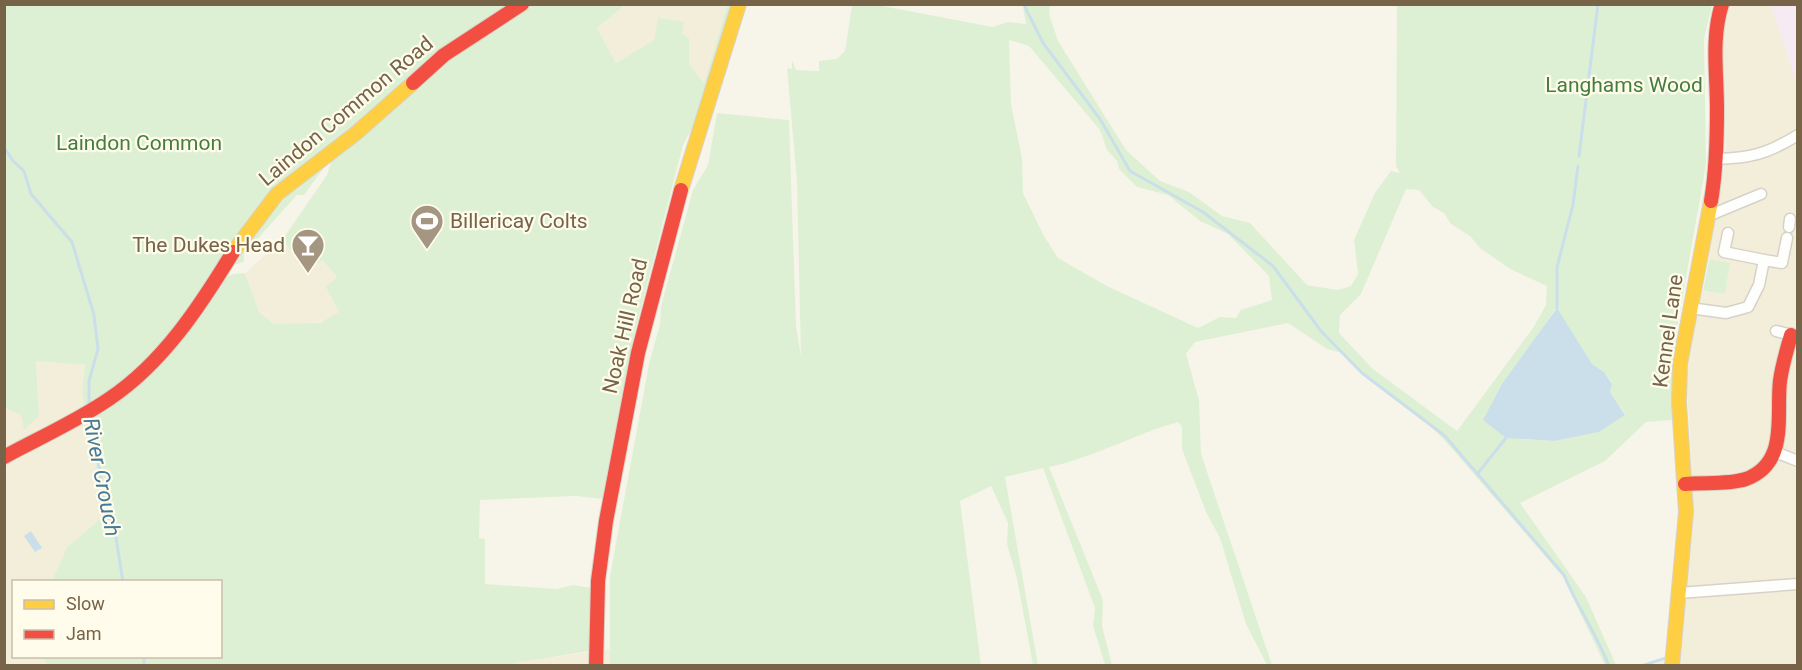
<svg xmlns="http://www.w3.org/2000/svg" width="1802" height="670" viewBox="0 0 1802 670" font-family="Roboto,sans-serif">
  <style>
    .residential { fill: #f3eeda }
    .education { fill: #f6eaf3 }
    .green { fill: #def0d4; fill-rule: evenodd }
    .water { fill: #cadfe9 }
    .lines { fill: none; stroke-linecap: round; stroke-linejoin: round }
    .stream { stroke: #cadfe9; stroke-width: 3 }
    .street-casing { stroke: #d6d2c8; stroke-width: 13 }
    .slow-casing { stroke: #d8d2c8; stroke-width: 16 }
    .jam-casing { stroke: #d8d2c8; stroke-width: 16 }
    .street { stroke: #fefefc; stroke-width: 10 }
    .slow { stroke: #ffcf43; stroke-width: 14 }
    .jam { stroke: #f24e42; stroke-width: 14 }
    .labels { text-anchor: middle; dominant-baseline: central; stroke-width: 4.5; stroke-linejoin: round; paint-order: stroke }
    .park-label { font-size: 21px; fill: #447e3f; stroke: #fffceb }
    .street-label { font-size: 21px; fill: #776348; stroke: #fffceb }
    .poi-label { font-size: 21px; fill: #776348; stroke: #fffceb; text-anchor: start }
    .water-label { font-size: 22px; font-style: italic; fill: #467a9b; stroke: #fffceb }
  </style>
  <rect width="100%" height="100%" fill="#f7f5ea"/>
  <g class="residential">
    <path d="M 625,5 L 727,5 L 704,85 L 689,63 L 689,38 L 682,33 L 658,28 L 654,40 L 616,63 L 597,28 Z"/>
    <path d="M 1726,5 L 1771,5 L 1798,86 L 1797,665 L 1649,666 L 1676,657 L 1691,542 L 1693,499 L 1686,363 L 1697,291 L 1725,294 L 1730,263 L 1709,259 L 1708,248 L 1722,183 L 1726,145 L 1721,59 Z"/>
    <path d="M 282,240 L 287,247 L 302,248 L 317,264 L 322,260 L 337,277 L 339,312 L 329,320 L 309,324 L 274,324 L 259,312 L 245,273 Z"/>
    <path d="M 4,355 L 16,386 L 24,429 L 39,416 L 36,361 L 85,365 L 82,392 L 105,516 L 67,547 L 52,581 L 14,582 L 14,656 L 40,657 L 50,665 L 5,665 Z"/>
    <path d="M 610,649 L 610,665 L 500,665 Z"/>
  </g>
  <path class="education" d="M 1771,5 L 1797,5 L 1797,86 Z"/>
  <g class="green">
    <path d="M 599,4 L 625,5 L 597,28 L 616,63 L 654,40 L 658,18 L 684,22 L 682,33 L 689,38 L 689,63 L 704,84 L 727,5 L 739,5 L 697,120 L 683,145 L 635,331 L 602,499 L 576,496 L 480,500 L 479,538 L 485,539 L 485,584 L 557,589 L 573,585 L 598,589 L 596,650 L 498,666 L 50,666 L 40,657 L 220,656 L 220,582 L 52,581 L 67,547 L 105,515 L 82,392 L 85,365 L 36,361 L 39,416 L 24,430 L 21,415 L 5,408 L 4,5 ZM 334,152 L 327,175 L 282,240 L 295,255 L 303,248 L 317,264 L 322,260 L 337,277 L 326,287 L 339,312 L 320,323 L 274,324 L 259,312 L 245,273 L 233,274 L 215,282 L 223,268 L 244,262 L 244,254 L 297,195 L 304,195 L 323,169 L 322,161 Z"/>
    <path d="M 852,5 L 877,5 L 993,27 L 1008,22 L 1026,24 L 1023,7 L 1025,5 L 1050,5 L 1049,14 L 1058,41 L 1126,150 L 1160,181 L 1189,192 L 1222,216 L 1250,223 L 1307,285 L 1338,290 L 1351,286 L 1358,274 L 1354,240 L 1375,193 L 1391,171 L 1400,173 L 1396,166 L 1397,5 L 1712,5 L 1704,39 L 1706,165 L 1677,328 L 1672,420 L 1646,422 L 1605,461 L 1520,503 L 1586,597 L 1616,665 L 1605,665 L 1563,577 L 1447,443 L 1427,422 L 1362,373 L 1342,353 L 1327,349 L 1288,323 L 1195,342 L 1186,354 L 1199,400 L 1201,454 L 1272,665 L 1267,665 L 1246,624 L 1220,538 L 1206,512 L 1182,449 L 1182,426 L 1178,422 C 1135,434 1093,458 1049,467 L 1103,600 L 1102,626 L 1112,665 L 1105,665 L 1093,626 L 1095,608 L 1043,468 L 1005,477 L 1038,665 L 1033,665 L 1017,579 L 1007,544 L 1008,523 L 991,486 L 960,501 L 981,665 L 610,666 L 610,576 L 649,364 L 660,324 L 661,306 L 693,190 L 708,165 L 717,113 L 789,120 L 796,326 L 801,356 L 797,182 L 787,68 L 792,69 L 792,60 L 796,70 L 819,71 L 819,61 L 837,59 L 845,51 ZM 1009,40 L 1029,46 L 1100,130 L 1107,150 L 1117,161 L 1119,169 L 1137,187 L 1168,195 L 1200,221 L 1228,234 L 1269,276 L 1272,300 L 1241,310 L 1236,318 L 1220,317 L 1198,328 L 1107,286 L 1058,258 L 1044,236 L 1023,193 L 1022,158 L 1011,104 ZM 1406,189 L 1419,190 L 1433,207 L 1444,213 L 1451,224 L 1470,236 L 1480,248 L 1510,269 L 1547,286 L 1546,305 L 1533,328 L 1457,431 L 1373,369 L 1339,333 L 1340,315 L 1361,294 ZM 1556,308 L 1592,364 L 1604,372 L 1612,383 L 1610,392 L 1625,414 L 1599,432 L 1555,441 L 1519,439 L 1525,355 Z"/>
    <path d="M 1709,259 L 1730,263 L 1725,294 L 1703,291 Z"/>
  </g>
  <g class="water">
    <path d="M 1557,308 L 1592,364 L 1604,372 L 1612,384 L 1610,392 L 1625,415 L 1599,432 L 1555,441 L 1506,438 L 1483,420 L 1502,384 Z"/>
    <path d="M 31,531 L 42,548 L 35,552 L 24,536 Z"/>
  </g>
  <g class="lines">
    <g class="stream">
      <path d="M 1027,4 L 1025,7 L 1043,43 L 1100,119 L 1130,171 L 1203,212 L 1273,266 L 1321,331 L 1362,373 L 1445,436 L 1564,575 C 1577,606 1596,633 1609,666"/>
      <path d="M 4,147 L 13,161 L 24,171 L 31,194 L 72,242 L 94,315 L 98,349 L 89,381 L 89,405"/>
      <path d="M 1579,156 L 1598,4"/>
      <path d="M 1557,308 L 1557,267 L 1573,205 L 1578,166"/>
      <path d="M 89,415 L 89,429 L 98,457 L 104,504 L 115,532 L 123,582"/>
      <path d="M 1478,473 L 1506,438"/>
      <path d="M 144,656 L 144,666"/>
      <path d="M 1641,666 L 1666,658"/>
    </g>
    <defs>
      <g id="street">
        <path d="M 1716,159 C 1751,158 1767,154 1798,135"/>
        <path d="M 1708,216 L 1761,194"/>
        <path d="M 1789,227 L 1790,219"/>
        <path d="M 1728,233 L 1724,252 L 1764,260"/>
        <path d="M 1690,308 L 1726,313 L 1748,307 L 1759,285 L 1764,260 L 1782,263 L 1787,238"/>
        <path d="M 1776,331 L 1796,336"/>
        <path d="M 1775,452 L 1798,461"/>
        <path d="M 1679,593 L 1798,584"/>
      </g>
      <g id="slow">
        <path d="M 681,190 L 739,4"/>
        <path d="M 233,252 L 277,194 L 355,134 L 413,83"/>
        <path d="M 1672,666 L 1686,512 L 1679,403 L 1680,364 L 1711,201"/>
      </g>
      <g id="jam">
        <path d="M 413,83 L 444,55 L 522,4"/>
        <path d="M 1711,201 C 1716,172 1717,139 1717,109 C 1717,74 1711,38 1722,4"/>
        <path d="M 4,457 C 39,438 77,421 109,399 C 163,363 200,306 233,252"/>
        <path d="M 1685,484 C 1703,482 1728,485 1746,479 C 1789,463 1776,415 1780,381 C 1782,365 1787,350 1791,335"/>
        <path d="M 596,666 L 598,581 L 606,521 L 638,353 L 681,190"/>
      </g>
    </defs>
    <use href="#street" class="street-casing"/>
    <use href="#slow" class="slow-casing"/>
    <use href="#jam" class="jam-casing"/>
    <use href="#street" class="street"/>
    <use href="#slow" class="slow"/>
    <use href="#jam" class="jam"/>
  </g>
  <defs>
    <symbol id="stadium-pin" viewBox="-11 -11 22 30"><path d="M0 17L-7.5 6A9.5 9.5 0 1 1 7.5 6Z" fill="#a49681" stroke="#fffceb"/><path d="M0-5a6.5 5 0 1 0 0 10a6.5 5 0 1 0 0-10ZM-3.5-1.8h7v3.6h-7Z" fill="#fff"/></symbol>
    <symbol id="bar-pin" viewBox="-11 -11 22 30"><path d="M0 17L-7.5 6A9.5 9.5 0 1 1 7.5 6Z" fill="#a49681" stroke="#fffceb"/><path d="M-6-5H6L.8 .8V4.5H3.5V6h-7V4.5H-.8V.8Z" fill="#fff"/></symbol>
  </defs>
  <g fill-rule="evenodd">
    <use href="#stadium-pin" x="408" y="202" width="38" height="52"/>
    <use href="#bar-pin" x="289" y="226" width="38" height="52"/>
  </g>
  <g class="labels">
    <g class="park-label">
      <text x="1624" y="85">Langhams Wood</text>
      <text x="139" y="143">Laindon Common</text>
    </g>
    <g class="street-label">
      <text transform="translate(346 111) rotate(-40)">Laindon Common Road</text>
      <text transform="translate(625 326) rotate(-77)">Noak Hill Road</text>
      <text transform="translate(1668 331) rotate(-82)">Kennel Lane</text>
    </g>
    <g class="poi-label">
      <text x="450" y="221">Billericay Colts</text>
      <text x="285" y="245" text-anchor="end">The Dukes Head</text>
    </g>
    <g class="water-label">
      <text transform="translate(102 477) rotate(79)">River Crouch</text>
    </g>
  </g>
  <rect width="1802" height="670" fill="none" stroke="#776348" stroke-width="12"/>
  <rect x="12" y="580" width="210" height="78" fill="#fffceb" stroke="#c9bfaa" stroke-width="1.5"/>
  <rect x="24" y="600" width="30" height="9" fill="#ffcf43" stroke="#c9bfaa" stroke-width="1.5"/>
  <text x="66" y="610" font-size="18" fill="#776348">Slow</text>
  <rect x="24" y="630" width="30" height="9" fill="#f24e42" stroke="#c9bfaa" stroke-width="1.5"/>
  <text x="66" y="640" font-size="18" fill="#776348">Jam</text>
</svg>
